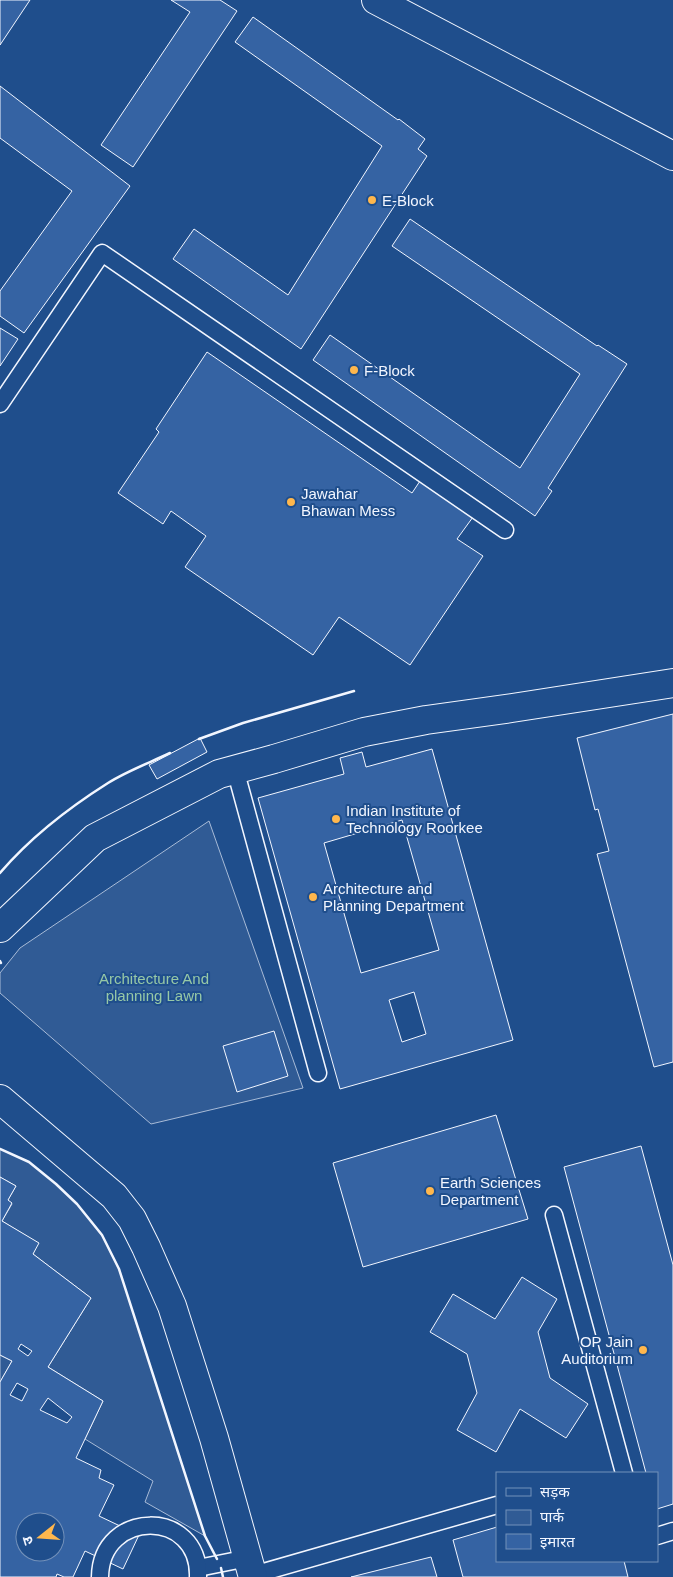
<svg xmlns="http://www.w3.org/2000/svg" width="673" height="1577" viewBox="0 0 673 1577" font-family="Helvetica,'Noto Sans Devanagari',sans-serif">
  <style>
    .green { fill: #305b95; stroke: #a8bbd7 }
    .building { fill: #3563a3; stroke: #f2f6ff; fill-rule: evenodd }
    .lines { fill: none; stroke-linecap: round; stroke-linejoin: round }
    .service-casing { stroke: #f2f6ff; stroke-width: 19 }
    .minor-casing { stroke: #f2f6ff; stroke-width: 30 }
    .tertiary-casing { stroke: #f2f6ff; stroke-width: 30 }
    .service { stroke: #1f4e8c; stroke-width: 16 }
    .minor { stroke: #1f4e8c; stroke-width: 28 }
    .tertiary { stroke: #1f4e8c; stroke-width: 28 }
    .wall { stroke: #f2f6ff; stroke-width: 2.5 }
    .poi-dot { fill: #ffb74d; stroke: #1f4e8c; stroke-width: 2 }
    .labels { text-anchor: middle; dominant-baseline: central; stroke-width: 4; stroke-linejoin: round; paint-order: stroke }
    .poi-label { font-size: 15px; fill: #f2f6ff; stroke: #1f4e8c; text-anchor: start }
    .park-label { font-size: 15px; fill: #97c8a6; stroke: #1f4e8c }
  </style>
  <rect width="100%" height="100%" fill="#1f4e8c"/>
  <g class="green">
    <path d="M 209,821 L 303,1088 L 151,1124 L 0,993 L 0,973 L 20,948 Z"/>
    <path d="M 0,1149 L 29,1162 L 56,1184 L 77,1204 L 102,1235 L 119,1269 L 205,1536 L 145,1502 L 153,1481 L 85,1439 L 103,1401 L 48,1367 L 91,1298 L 33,1254 L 38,1243 L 2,1221 L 12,1204 L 8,1200 L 16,1186 L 0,1177 Z"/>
    <path d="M 0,1355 L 12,1361 L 0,1382 Z"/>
  </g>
  <g class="building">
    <path d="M 0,0 L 30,0 L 0,45 Z"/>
    <path d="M 171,0 L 220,0 L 237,11 L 133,167 L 101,145 L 190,12 Z"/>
    <path d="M 253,17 L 398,120 L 399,119 L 425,139 L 418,149 L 427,156 L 301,349 L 173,259 L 194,229 L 288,295 L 382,146 L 235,42 Z"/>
    <path d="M 0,86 L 130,186 L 24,333 L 0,316 L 0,291 L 72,191 L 0,138 Z"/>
    <path d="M 410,219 L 597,346 L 598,345 L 627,364 L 548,488 L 552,491 L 535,516 L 313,360 L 330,335 L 520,468 L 580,374 L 392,246 Z"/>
    <path d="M 0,328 L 18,339 L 0,366 Z"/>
    <path d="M 207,352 L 412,493 L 420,481 L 473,517 L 457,539 L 483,556 L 410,665 L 339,617 L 313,655 L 185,567 L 206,536 L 171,511 L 163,524 L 118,493 L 159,432 L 156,429 Z"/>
    <path d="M 673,714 L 673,1062 L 654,1067 L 597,854 L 609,851 L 598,809 L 595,810 L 577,738 Z"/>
    <path d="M 200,738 L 207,752 L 157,779 L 149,765 Z"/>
    <path d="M 432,749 L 513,1040 L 340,1089 L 258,798 L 344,774 L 340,758 L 362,752 L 366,767 ZM 402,820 L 439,950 L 361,973 L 324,843 ZM 414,992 L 426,1034 L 402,1042 L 389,1000 Z"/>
    <path d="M 274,1031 L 288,1076 L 237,1092 L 223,1046 Z"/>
    <path d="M 496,1115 L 528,1219 L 363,1267 L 333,1163 Z"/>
    <path d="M 641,1146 L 673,1265 L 673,1504 L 657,1509 L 657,1473 L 646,1473 L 564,1167 Z"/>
    <path d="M 0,1177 L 16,1186 L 8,1200 L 12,1203 L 2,1221 L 39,1243 L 33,1254 L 91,1298 L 48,1367 L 103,1401 L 76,1458 L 101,1470 L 99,1478 L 114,1485 L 99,1516 L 139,1535 L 123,1569 L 85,1551 L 73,1577 L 64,1577 L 57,1574 L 56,1577 L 0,1577 L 0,1382 L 12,1361 L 0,1355 ZM 21,1344 L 32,1351 L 28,1356 L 18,1349 ZM 17,1383 L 28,1389 L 22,1401 L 10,1395 ZM 48,1398 L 72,1417 L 67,1423 L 40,1410 ZM 25,1522 L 55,1522 L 55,1552 L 25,1552 Z"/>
    <path d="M 522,1277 L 557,1299 L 538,1332 L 550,1378 L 588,1404 L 566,1438 L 520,1409 L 496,1452 L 457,1430 L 477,1393 L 467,1354 L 430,1332 L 453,1294 L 495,1319 Z"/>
    <path d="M 497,1527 L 497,1561 L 624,1561 L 628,1577 L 463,1577 L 453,1540 Z"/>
    <path d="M 431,1557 L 437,1577 L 351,1577 Z"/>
  </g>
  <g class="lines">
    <defs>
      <g id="service">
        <path d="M 0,404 L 102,253 L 505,530"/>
        <path d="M 235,769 L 318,1073"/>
        <path d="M 554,1215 L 624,1473"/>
        <path d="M 657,1536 L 673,1531"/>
        <path d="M 198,1568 L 248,1558"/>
        <path d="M 253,1575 L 497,1505"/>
        <path d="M 100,1577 C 101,1509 200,1508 198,1577"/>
      </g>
      <g id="minor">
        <path d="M 376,0 L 673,156"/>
        <path d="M 0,928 L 95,838 L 219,774 L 274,759 L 364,732 L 426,720 L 512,708 L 673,683"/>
      </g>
      <path id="tertiary" d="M 0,1099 L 114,1196 L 132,1219 L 146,1247 L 172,1306 L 214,1438 L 253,1577"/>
    </defs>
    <use href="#service" class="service-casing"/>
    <use href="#minor" class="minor-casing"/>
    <use href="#tertiary" class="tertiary-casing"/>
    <use href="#service" class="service"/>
    <use href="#minor" class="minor"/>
    <use href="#tertiary" class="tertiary"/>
    <g class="wall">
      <path d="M 199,739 L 243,723 L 354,691"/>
      <path d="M 0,873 C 29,839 70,807 108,783 C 127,771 149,763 170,753"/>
      <path d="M 0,961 L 1,963"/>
      <path d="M 0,1149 L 29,1162 L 56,1184 L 77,1204 L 102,1235 L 119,1269 L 205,1536 L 217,1559"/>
      <path d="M 221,1568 L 223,1577"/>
    </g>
  </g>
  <g class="poi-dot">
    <circle cx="372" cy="200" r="5"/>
    <circle cx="354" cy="370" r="5"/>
    <circle cx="291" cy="502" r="5"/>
    <circle cx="336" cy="819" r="5"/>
    <circle cx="313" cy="897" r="5"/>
    <circle cx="430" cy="1191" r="5"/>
    <circle cx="643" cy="1350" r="5"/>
  </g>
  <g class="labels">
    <g class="poi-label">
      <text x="382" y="200">E-Block</text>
      <text x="364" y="370">F-Block</text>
      <text x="301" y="493">Jawahar<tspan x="301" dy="17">Bhawan Mess</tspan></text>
      <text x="346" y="810">Indian Institute of<tspan x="346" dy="17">Technology Roorkee</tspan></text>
      <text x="323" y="888">Architecture and<tspan x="323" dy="17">Planning Department</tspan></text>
      <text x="440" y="1182">Earth Sciences<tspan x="440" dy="17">Department</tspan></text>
      <text x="633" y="1341" text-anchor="end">OP Jain<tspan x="633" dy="17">Auditorium</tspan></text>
    </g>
    <g class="park-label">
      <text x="154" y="978">Architecture And<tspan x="154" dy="17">planning Lawn</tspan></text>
    </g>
  </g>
  <rect x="496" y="1472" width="162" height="90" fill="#1f4e8c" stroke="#7391ba"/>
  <rect x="506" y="1488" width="25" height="8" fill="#1f4e8c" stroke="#7391ba"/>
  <text x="540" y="1497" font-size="15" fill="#f2f6ff">सड़क</text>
  <rect x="506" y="1510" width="25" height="15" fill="#305b95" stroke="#7391ba"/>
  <text x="540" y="1522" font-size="15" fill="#f2f6ff">पार्क</text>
  <rect x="506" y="1534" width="25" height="15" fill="#3563a3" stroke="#7391ba"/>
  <text x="540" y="1547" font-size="15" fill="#f2f6ff">इमारत</text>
  <g transform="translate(40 1537) rotate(253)"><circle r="24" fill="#1f4e8c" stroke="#7391ba"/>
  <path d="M0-4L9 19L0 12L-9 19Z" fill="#ffb74d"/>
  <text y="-8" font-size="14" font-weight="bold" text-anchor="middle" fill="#f2f6ff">उ</text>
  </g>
</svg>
